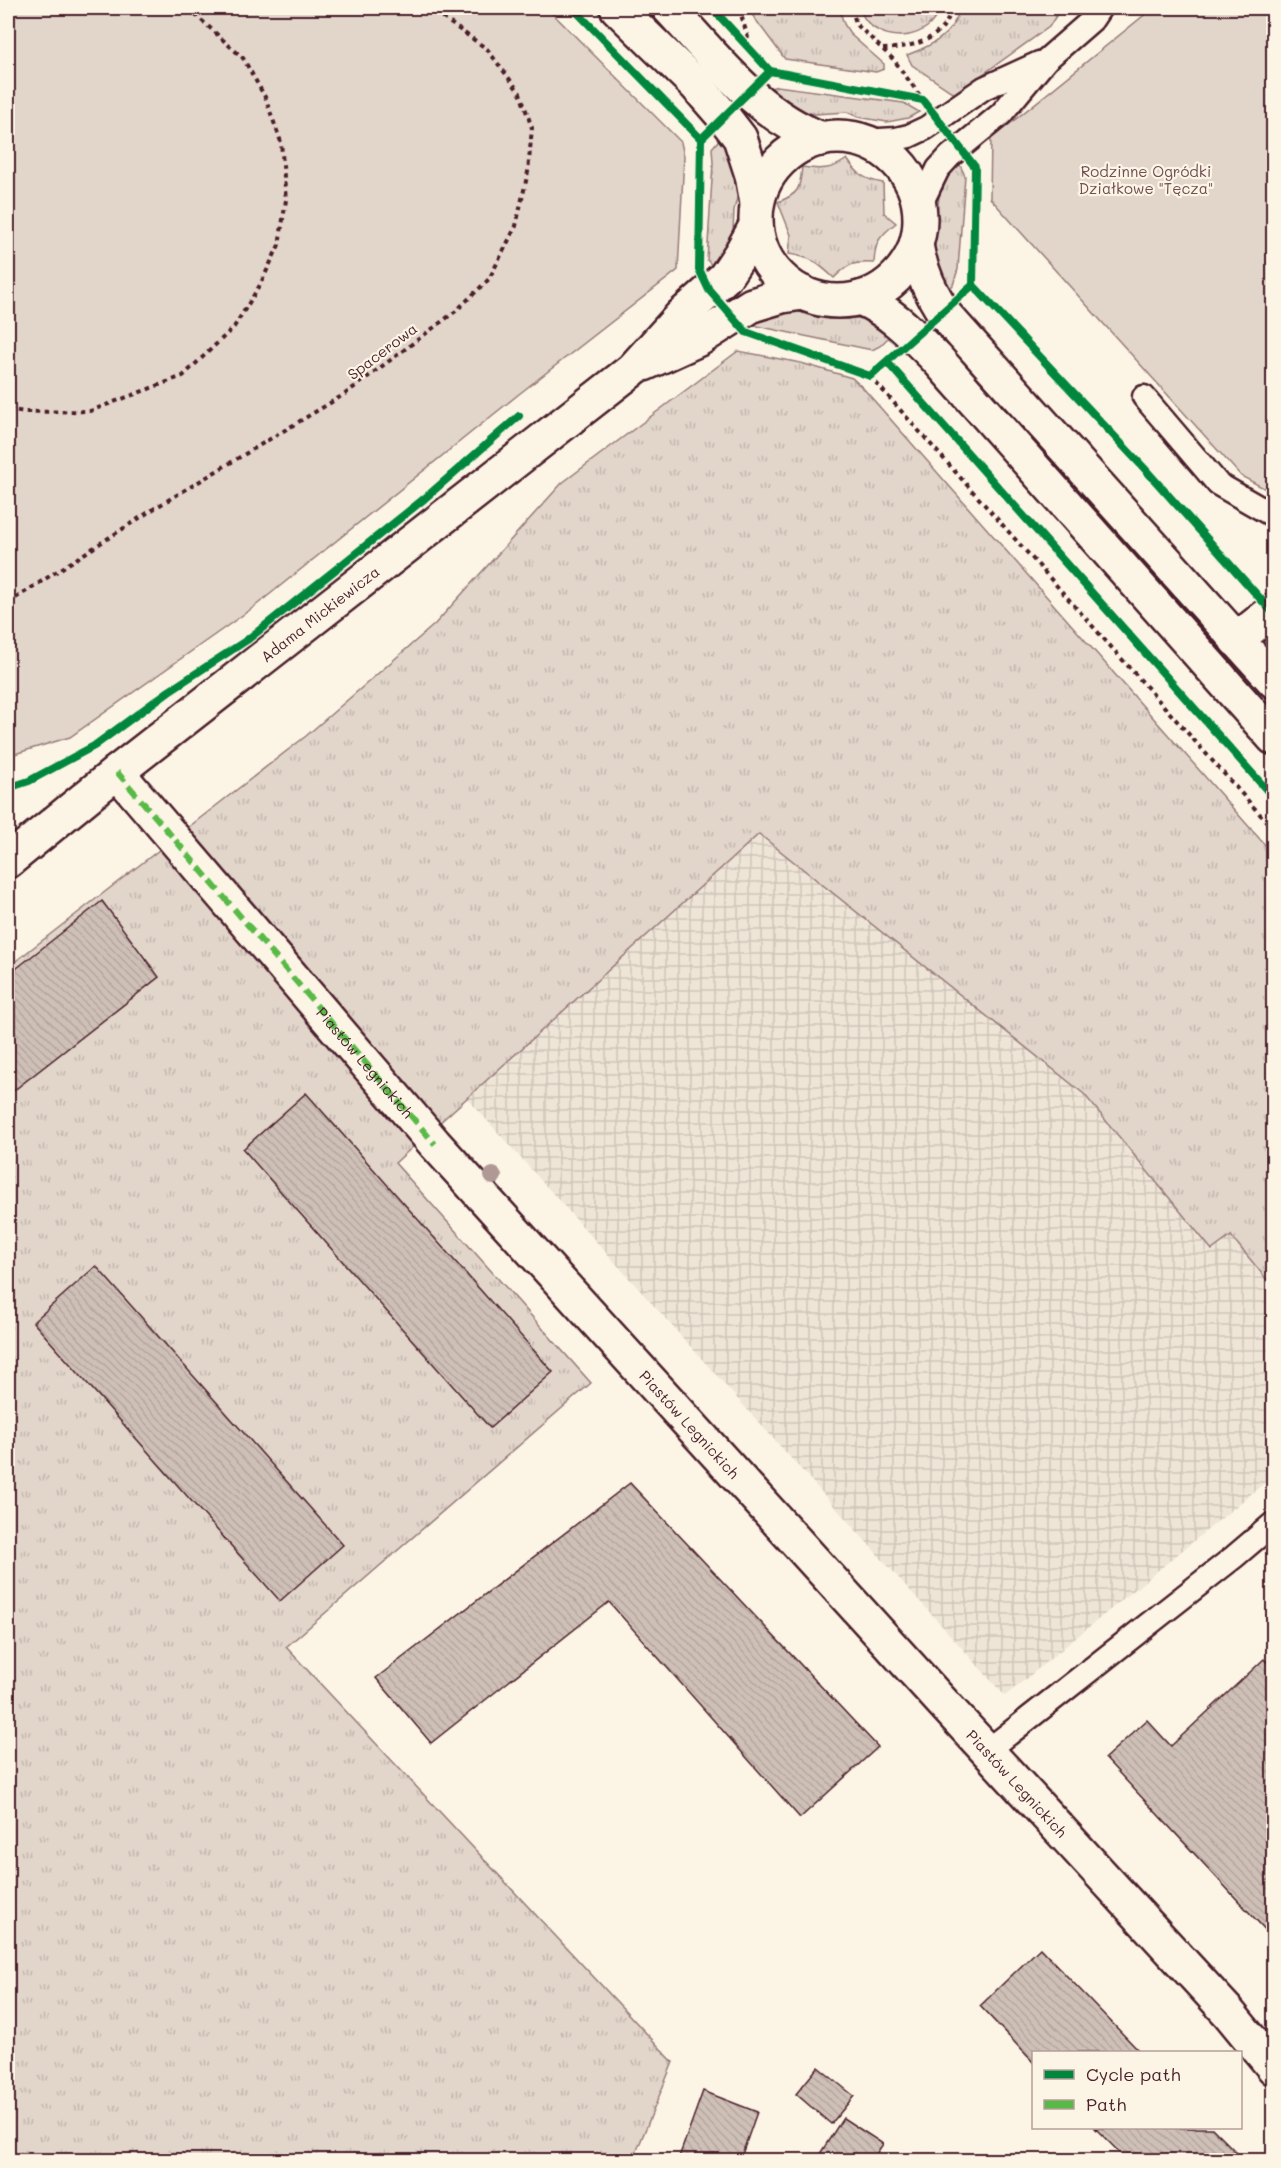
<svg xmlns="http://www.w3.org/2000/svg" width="1281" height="2168" viewBox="0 0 1281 2168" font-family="Mali,sans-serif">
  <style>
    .industrial { fill: url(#industrial-grid) }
    .grass { fill: url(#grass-tufts); stroke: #967a7a; stroke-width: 1.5 }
    .green { fill: #e2d5ca; stroke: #967a7a; stroke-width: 1.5 }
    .building { fill: url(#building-back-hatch); stroke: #4a1f2b; stroke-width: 1.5 }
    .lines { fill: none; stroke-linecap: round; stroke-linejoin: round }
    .service-casing { stroke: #4a1f2b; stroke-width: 27 }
    .minor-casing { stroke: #4a1f2b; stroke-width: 38 }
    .tertiary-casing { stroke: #4a1f2b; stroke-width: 38 }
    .path { stroke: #4a1f2b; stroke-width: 4; stroke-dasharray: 4.5 4.5; stroke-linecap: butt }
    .service { stroke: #fcf5e5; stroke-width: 22 }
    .minor { stroke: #fcf5e5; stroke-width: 33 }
    .tertiary { stroke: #fcf5e5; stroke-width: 33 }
    .quiet { stroke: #58b947; stroke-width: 6; stroke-dasharray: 12 6; stroke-linecap: butt }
    .cycleway-casing { stroke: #fcf5e5; stroke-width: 11 }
    .cycleway { stroke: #00873e; stroke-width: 8 }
    .tree { fill: #af9895 }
    .labels { text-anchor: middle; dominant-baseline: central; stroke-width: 4.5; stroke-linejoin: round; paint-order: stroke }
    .park-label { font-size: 15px; fill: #704c53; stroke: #fcf5e5 }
    .street-label { font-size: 15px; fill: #4a1f2b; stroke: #fcf5e5 }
  </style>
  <defs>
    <pattern id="industrial-grid" width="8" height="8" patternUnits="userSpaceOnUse" patternTransform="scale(1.5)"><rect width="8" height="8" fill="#eee5d7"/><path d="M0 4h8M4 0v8" fill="none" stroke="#cec4b9"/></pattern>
    <pattern id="grass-tufts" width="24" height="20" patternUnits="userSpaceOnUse" patternTransform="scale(1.5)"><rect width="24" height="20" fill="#e2d5ca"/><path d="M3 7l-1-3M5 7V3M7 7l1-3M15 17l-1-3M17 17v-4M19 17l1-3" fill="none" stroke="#c3b6ae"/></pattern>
    <pattern id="building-back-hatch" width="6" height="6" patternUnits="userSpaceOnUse" patternTransform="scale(1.5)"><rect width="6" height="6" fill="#cfc0b7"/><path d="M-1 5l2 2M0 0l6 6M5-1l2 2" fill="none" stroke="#b3a59e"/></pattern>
  </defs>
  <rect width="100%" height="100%" fill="#fcf5e5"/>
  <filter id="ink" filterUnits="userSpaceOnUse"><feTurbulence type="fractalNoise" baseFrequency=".0167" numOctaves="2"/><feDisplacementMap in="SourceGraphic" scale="12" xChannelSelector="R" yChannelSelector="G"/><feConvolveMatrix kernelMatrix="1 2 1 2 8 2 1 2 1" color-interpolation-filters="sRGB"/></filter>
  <g filter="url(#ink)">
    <path class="industrial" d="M 759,834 L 1085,1094 L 1212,1250 L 1231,1235 L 1273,1287 L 1273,1476 L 1005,1696 L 466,1097 Z"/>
    <g class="grass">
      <path d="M 747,8 L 839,8 L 844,24 L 851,35 L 884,64 L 884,69 L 876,72 L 785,59 Z"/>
      <path d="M 860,8 L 941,8 C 937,15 934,22 927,27 C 905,44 867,36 860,8 Z"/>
      <path d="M 960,8 L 1061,8 L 1049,27 L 955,94 L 912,65 L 907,55 C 931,46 953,36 960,8 Z"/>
      <path d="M 777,86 L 904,103 L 919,112 L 908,118 L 887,122 L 858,117 L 847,112 L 815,114 L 795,110 L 767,92 L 771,88 Z"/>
      <path d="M 723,135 L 740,186 L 734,210 L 733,232 L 728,246 L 714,268 L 707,260 L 713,163 L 712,148 Z"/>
      <path d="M 847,159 C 857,174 865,180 883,183 L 884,213 L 896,223 C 879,237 875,241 874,263 C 853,262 849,263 834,278 C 818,263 811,257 789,254 L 791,235 L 778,202 C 799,194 800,189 802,167 C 820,170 832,170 847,159 Z"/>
      <path d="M 959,163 L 965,176 L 958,269 L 953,285 L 946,292 L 931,246 L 934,234 L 939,197 L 943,183 Z"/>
      <path d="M 779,310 L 802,312 L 829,318 L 859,318 L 870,321 L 892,334 L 880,346 L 872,350 L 757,326 L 750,321 Z"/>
      <path d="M 738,351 L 801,363 L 852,378 L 863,388 L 1273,854 L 1273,1287 L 1231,1236 L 1212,1250 L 1084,1094 L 759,834 L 395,1163 L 591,1383 L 286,1647 L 673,2062 L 633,2160 L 8,2160 L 8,967 L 306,736 L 435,624 L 562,483 Z"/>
    </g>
    <g class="green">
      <path d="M 8,8 L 547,8 L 681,142 L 684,156 L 678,270 L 519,394 L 254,607 L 70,737 L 8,756 Z"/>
      <path d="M 1153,8 L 1273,8 L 1273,493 L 1241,476 L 990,198 L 991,139 Z"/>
    </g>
    <g class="building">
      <path d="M 102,901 L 159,977 L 8,1095 L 8,975 Z"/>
      <path d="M 306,1093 L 553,1372 L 490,1428 L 243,1149 Z"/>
      <path d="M 96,1266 L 343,1545 L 280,1601 L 33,1322 Z"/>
      <path d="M 630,1483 L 878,1747 L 800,1818 L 609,1602 L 431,1743 L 376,1678 Z"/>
      <path d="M 1264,1659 L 1274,1669 L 1274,1939 L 1105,1758 L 1147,1720 L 1171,1746 Z"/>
      <path d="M 1040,1948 L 1140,2052 L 1034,2052 L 1034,2063 L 980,2006 Z"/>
      <path d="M 818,2067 L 854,2096 L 831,2124 L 796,2094 Z"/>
      <path d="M 703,2091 L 757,2112 L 740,2160 L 678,2160 Z"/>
      <path d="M 843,2118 L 883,2144 L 872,2160 L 816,2160 Z"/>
      <path d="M 1095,2128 L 1212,2128 L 1244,2160 L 1127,2160 Z"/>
    </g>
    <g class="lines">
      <defs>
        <g id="service">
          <path d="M 864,141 L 896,139 L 909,136 L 926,128 L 984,88 L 1039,63"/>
          <path d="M 919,208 L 938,169 L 950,156 L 1001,114 L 1046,60 L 1092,20 L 1100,8"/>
          <path d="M 1144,397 L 1218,484 L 1274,516"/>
          <path d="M 987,1751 L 1234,1557 L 1274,1523"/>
        </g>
        <g id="minor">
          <path d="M 1236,640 L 1274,610"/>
          <path id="s1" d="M 117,772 L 435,1144 L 943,1703 L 1228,2012 L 1274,2068"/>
        </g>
        <g id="tertiary">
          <path d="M 617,8 L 696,85 L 723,116 L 740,138 L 752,175 L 757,203"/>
          <path d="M 669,8 C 715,57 757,115 822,139"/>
          <circle cx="838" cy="219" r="82"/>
          <path d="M 916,245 C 921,273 931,293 946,316 L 1274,681"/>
          <path d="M 860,298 C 892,312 913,335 937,359 L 1274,738"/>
          <path d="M 644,364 L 699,339 L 752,305 L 782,296 L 803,293"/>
          <path id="s2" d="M 8,861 L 117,772 L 632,370 L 681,316 L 725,277 L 741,253 L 756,226"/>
        </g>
      </defs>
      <use href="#service" class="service-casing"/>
      <use href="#minor" class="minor-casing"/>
      <use href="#tertiary" class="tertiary-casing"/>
      <g class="path">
        <path d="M 739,8 L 749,41"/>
        <path d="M 852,8 L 856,24 L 894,60 L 921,97"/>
        <path d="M 883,49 C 912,47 944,41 952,8"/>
        <path d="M 870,376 L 1274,830"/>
        <path d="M 8,409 L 24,412 L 90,411 L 183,376 L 234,327 L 260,285 L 279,245 L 286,200 L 281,142 L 265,97 L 243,58 L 188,8"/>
        <path d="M 8,603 L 155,508 L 345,394 L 456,311 L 489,279 L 516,226 L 528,172 L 532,128 L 520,93 L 487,49 L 429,8"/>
      </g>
      <use href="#service" class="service"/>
      <use href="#minor" class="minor"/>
      <use href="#tertiary" class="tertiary"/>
      <path class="quiet" id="s3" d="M 117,772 L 435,1144"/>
      <defs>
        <g id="cycleway">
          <path d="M 573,8 L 701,139"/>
          <path d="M 712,8 L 770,71"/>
          <path d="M 770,71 L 923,100 L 975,167 L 973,285 L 870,376 L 746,332 L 709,290 L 699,269 L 701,139 Z"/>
          <path d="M 973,285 L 1144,468 L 1274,614"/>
          <path d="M 887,362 L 1274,798"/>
          <path d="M 8,788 L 29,781 L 94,746 L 169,691 L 247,640 L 424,499 L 519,416"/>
        </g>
      </defs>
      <use href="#cycleway" class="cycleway-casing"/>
      <use href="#cycleway" class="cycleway"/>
    </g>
    <circle class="tree" cx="493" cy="1176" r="9"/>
  </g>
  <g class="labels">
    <g class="park-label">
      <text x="1146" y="171">Rodzinne Ogródki<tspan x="1146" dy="17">Działkowe "Tęcza"</tspan></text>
    </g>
    <g class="street-label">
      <text transform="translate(382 351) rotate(-37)">Spacerowa</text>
      <text stroke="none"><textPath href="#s2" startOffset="398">Adama Mickiewicza</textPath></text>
      <text stroke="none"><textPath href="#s3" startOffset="382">Piastów Legnickich</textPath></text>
      <text stroke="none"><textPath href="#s1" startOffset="868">Piastów Legnickich</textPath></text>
      <text stroke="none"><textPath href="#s1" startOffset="1354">Piastów Legnickich</textPath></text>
    </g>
  </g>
  <rect width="1281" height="2168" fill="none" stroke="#fcf5e5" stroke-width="30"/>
  <rect x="15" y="15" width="1251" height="2138" fill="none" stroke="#4a1f2b" stroke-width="2" filter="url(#ink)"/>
  <rect x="1032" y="2051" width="210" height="78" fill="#fcf5e5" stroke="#b59f9b" stroke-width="1.5"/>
  <rect x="1044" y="2070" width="30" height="9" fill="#00873e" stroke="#b59f9b" stroke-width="1.5"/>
  <text x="1086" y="2081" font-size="18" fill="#4a1f2b">Cycle path</text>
  <rect x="1044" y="2100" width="30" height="9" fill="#58b947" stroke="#b59f9b" stroke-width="1.5"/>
  <text x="1086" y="2111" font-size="18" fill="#4a1f2b">Path</text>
</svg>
